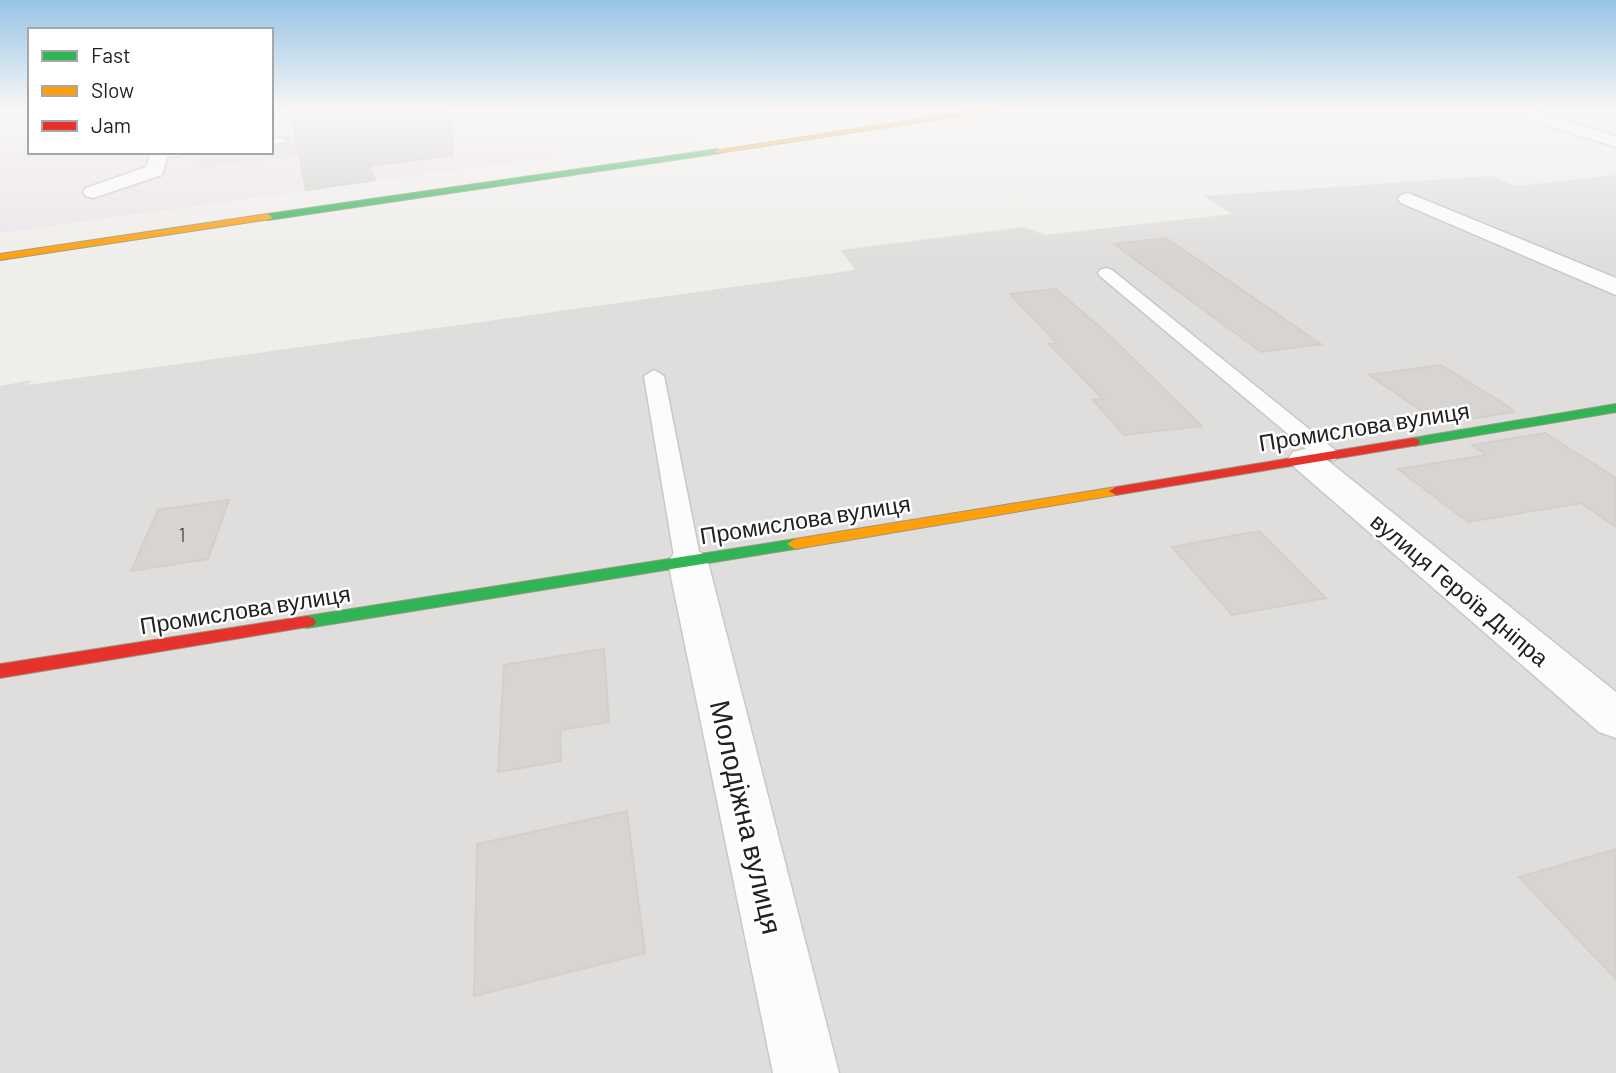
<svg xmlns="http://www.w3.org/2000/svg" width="1616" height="1073" viewBox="0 0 1616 1073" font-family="Barlow,sans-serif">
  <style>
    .residential { fill: #dfdedc }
    .industrial { fill: #ede4e9 }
    .parking { fill: #e0dfde }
    .building { fill: #d7d4d2; stroke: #d3d0cc; stroke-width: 2 }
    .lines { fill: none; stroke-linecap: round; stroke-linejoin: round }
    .lane-casing { stroke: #c9c8c7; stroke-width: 3 }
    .street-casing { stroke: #c9c8c7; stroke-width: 3 }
    .fast-casing { stroke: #999a82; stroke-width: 2 }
    .slow-casing { stroke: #999a82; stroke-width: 2 }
    .jam-casing { stroke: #999a82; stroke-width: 2 }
    .lane { fill: #fdfcfc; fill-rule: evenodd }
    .street { fill: #fdfcfc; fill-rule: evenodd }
    .fast { fill: #30b455; fill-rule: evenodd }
    .slow { fill: #ff9f0a; fill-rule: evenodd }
    .jam { fill: #e5322d; fill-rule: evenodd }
    .labels { text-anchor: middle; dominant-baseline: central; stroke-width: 5; stroke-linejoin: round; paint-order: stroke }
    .number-label { font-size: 19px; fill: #4f4e4e }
    .street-label { font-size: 23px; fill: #222; stroke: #fff }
    .near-street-label { font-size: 28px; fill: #222; stroke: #fff }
  </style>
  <rect width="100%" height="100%" fill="#f0eeeb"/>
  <path class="residential" d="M 1616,175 L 1616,1073 L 0,1073 L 0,386 L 32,380 L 27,385 L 855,270 L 841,250 L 1024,227 L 1045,235 L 1232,214 L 1204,196 L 1490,176 L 1517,186 Z"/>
  <path class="industrial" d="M 0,109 L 30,109 L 30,152 L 271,152 L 271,109 L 919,109 L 541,158 L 0,233 Z"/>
  <path class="parking" d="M 296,136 L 299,156 L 198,168 L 200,152 L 271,152 L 271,139 Z"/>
  <g class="building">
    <path d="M 290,109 L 450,109 L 453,155 L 369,166 L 375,180 L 306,190 Z"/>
    <path d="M 1166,238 L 1321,344 L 1261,352 L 1114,244 Z"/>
    <path d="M 1056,289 L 1110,336 L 1202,426 L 1124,435 L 1093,400 L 1103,399 L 1049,344 L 1057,343 L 1010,294 Z"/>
    <path d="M 1441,365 L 1512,409 L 1510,410 L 1513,412 L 1441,424 L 1369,375 Z"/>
    <path d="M 1545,433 L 1616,478 L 1616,527 L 1581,503 L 1468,522 L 1398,469 L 1486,455 L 1472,445 Z"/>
    <path d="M 229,500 L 208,559 L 131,571 L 158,510 Z"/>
    <path d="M 1259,531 L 1326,598 L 1232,615 L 1172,547 Z"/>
    <path d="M 604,649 L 609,722 L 560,730 L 561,761 L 498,772 L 504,665 Z"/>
    <path d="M 627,811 L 645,953 L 474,996 L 477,844 Z"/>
    <path d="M 1616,849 L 1616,979 L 1519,877 Z"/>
  </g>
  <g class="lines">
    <defs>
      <g id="lane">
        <path d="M 271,139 L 283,138 L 289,141 L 271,145 Z"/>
        <path d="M 155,152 L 185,152 L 179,156 L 156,157 Z"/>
        <path d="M 1106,268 L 1112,270 L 1335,450 L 1338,455 L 1335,460 L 1319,460 L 1100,276 L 1098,273 L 1100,270 Z"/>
        <path d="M 654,370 L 664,376 L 701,562 L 697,568 L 688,570 L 679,568 L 675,562 L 644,376 Z"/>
      </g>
      <g id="street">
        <path d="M 1501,109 L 1528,109 L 1616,136 L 1616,147 L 1503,112 Z"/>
        <path d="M 151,152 L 169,152 L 162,175 L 93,198 L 86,196 L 83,192 L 86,188 L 146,167 Z"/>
        <path d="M 1408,193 L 1616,278 L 1616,295 L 1401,203 L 1398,199 L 1401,195 Z"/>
        <path d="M 1305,449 L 1317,452 L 1616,692 L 1616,738 L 1599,732 L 1293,466 L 1288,459 L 1293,452 Z"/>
        <path d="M 688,549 L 702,553 L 708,562 L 839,1073 L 773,1073 L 668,562 L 674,553 Z"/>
      </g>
      <g id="fast">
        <path d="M 718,149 L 721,153 L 268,220 L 264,217 L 268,214 Z"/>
        <path d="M 1616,404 L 1616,412 L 1413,446 L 1406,442 L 1413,438 Z"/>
        <path d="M 795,539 L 803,544 L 801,548 L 307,628 L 301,626 L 298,622 L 301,618 L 307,616 Z"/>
      </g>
      <g id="slow">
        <path d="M 985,109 L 1005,109 L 718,153 L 714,151 Z"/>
        <path d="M 268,214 L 272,217 L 271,219 L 0,260 L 0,254 Z"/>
        <path d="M 1116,487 L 1123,491 L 1121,494 L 795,549 L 787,544 L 795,539 Z"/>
      </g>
      <g id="jam">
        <path d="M 1413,438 L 1418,439 L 1420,442 L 1418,445 L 1116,495 L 1109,491 L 1116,487 Z"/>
        <path d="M 307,616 L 313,618 L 316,622 L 313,626 L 0,678 L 0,664 Z"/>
      </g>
    </defs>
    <use href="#lane" class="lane-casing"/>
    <use href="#street" class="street-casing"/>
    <use href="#fast" class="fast-casing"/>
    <use href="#slow" class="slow-casing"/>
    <use href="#jam" class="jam-casing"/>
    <use href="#lane" class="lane"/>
    <use href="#street" class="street"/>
    <use href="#fast" class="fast"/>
    <use href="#slow" class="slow"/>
    <use href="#jam" class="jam"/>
  </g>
  <linearGradient id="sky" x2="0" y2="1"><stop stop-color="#97c4e6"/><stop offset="0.42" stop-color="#f8f7f6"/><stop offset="1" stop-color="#f8f7f6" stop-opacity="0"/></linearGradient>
  <rect width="1616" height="260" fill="url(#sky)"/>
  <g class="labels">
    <g class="number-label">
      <text x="182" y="534">1</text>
    </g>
    <g class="street-label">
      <text transform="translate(1364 426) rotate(-9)">Промислова вулиця</text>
      <text transform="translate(805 519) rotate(-9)">Промислова вулиця</text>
      <text transform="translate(1460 589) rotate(40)">вулиця Героїв Дніпра</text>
      <text transform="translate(245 609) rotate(-9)">Промислова вулиця</text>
    </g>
    <g class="near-street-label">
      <text transform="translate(747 817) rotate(77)">Молодіжна вулиця</text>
    </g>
  </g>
  <rect x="28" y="28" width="245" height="126" fill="#ffffff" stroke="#a7a7a7" stroke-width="2"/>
  <rect x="42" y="51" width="35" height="10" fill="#30b455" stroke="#a7a7a7" stroke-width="2"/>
  <text x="91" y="63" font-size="21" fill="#222222">Fast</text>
  <rect x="42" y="86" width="35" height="10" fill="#ff9f0a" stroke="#a7a7a7" stroke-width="2"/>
  <text x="91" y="98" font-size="21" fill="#222222">Slow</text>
  <rect x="42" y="121" width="35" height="10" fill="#e5322d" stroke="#a7a7a7" stroke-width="2"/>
  <text x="91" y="133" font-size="21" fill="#222222">Jam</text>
</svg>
